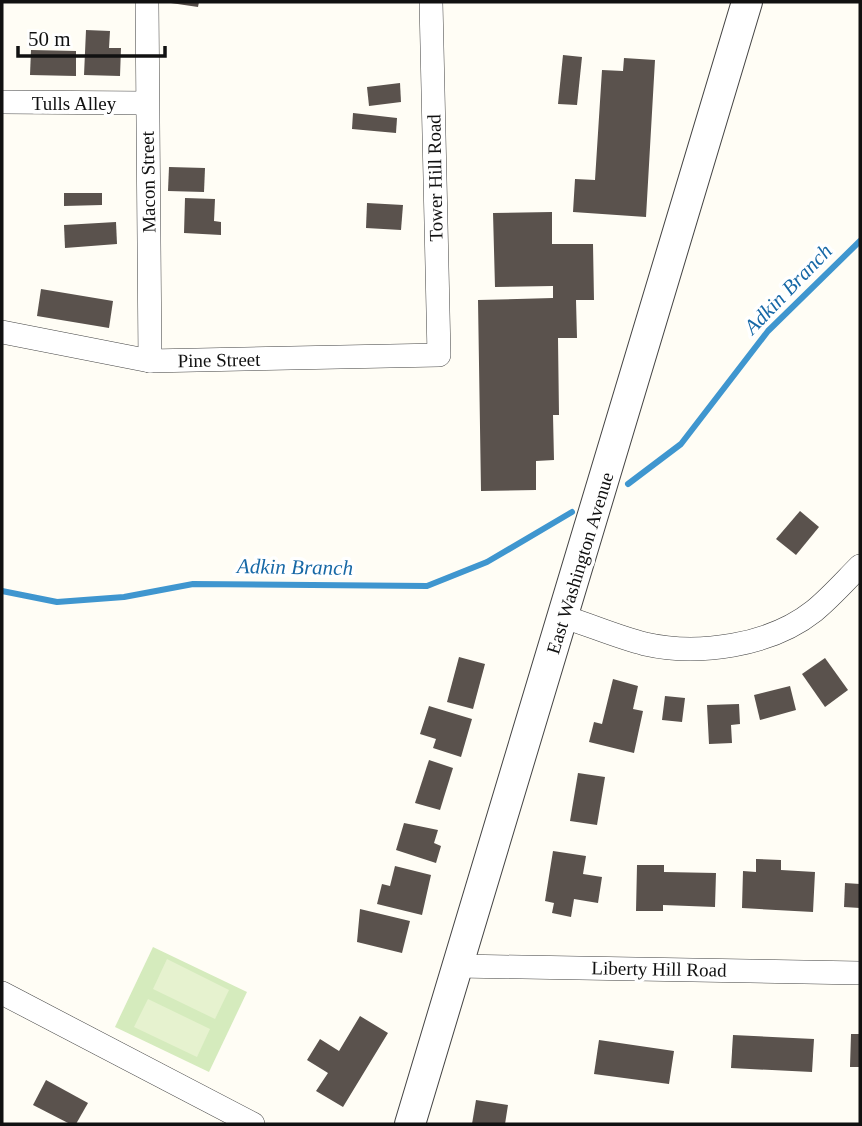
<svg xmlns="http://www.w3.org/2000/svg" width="862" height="1126" viewBox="0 0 862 1126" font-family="'Times New Roman',serif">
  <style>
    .grass { fill: #d5ebbd }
    .pitch { fill: #e6f2cf }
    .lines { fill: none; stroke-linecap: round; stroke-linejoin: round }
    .stream { stroke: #3f96cf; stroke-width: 6 }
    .building { fill: #5a524d }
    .minor-casing { stroke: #444; stroke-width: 24 }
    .tertiary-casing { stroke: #444; stroke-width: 32 }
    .minor { stroke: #fff; stroke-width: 23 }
    .tertiary { stroke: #fff; stroke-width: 30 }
    .labels { text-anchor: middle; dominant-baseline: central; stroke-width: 7; stroke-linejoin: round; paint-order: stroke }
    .street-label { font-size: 19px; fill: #111; stroke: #fff }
    .water-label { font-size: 21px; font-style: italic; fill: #1768a6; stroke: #fff }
  </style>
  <rect width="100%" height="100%" fill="#fffdf5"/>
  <path class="grass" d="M 153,947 L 247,992 L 209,1072 L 115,1027 Z"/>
  <g class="pitch">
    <path d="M 167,959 L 229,990 L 215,1019 L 153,989 Z"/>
    <path d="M 148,999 L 210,1029 L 197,1057 L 134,1027 Z"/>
  </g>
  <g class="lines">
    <g class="stream">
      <path d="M 628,484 L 681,444 L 768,331 L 860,241"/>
      <path d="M 2,591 L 57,602 L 124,597 L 193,584 L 427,586 L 487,562 L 572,512"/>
    </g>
  </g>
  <g class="building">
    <path d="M 164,2 L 199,2 L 198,7 Z"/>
    <path d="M 86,30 L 110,31 L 109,48 L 121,48 L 120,76 L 84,75 Z"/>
    <path d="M 31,50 L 76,51 L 76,76 L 30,75 Z"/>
    <path d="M 563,55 L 582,57 L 577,105 L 558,104 Z"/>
    <path d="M 624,58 L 655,60 L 646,217 L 573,212 L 575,179 L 595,180 L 602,70 L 623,71 Z"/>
    <path d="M 400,83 L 401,102 L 369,106 L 367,87 Z"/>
    <path d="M 353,113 L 397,118 L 396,133 L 352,129 Z"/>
    <path d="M 169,167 L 205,168 L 204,192 L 168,191 Z"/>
    <path d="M 64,193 L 102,193 L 102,205 L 64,206 Z"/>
    <path d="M 185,198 L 215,199 L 214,221 L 221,222 L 221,235 L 184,233 Z"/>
    <path d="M 367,203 L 403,205 L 401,230 L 366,228 Z"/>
    <path d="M 552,212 L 552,244 L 593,244 L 594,300 L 576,300 L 577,338 L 558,338 L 559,415 L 553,415 L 554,460 L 536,461 L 536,490 L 481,491 L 478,300 L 553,298 L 553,286 L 495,287 L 493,213 Z"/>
    <path d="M 116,222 L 117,244 L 65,248 L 64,225 Z"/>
    <path d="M 41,289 L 113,301 L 109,328 L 37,316 Z"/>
    <path d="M 800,511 L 819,527 L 796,555 L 776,539 Z"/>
    <path d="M 459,657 L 485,664 L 473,709 L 447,702 Z"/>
    <path d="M 825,658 L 848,690 L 825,707 L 802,674 Z"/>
    <path d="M 613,679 L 638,686 L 633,709 L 643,711 L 634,753 L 589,742 L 594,722 L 602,724 Z"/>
    <path d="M 790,686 L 796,710 L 760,720 L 754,695 Z"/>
    <path d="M 665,696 L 685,698 L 682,722 L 662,720 Z"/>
    <path d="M 739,704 L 740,724 L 731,725 L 732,743 L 709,744 L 707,705 Z"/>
    <path d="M 429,706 L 472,719 L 461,757 L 433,748 L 436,739 L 420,734 Z"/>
    <path d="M 429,760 L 453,768 L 440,810 L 415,803 Z"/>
    <path d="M 578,773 L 605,777 L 597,825 L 570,821 Z"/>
    <path d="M 404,823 L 438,830 L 434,843 L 441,846 L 436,863 L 396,850 Z"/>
    <path d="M 553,851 L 586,856 L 583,874 L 602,877 L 598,903 L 574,899 L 571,917 L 552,913 L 554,903 L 545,901 Z"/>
    <path d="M 756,859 L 781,860 L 781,870 L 815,872 L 813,912 L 742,908 L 743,871 L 756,872 Z"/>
    <path d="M 637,865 L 664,865 L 664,872 L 716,873 L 715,907 L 663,905 L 663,911 L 636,911 Z"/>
    <path d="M 395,866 L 431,875 L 422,915 L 377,904 L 382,884 L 390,886 Z"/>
    <path d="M 845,883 L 860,884 L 860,908 L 844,907 Z"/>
    <path d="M 360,909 L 410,921 L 402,953 L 357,942 Z"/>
    <path d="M 360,1016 L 388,1033 L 343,1107 L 316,1091 L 328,1073 L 307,1060 L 320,1039 L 339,1051 Z"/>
    <path d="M 851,1034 L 860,1034 L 860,1067 L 850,1067 Z"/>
    <path d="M 733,1035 L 814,1039 L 812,1072 L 731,1068 Z"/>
    <path d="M 599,1040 L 674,1051 L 669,1084 L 594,1074 Z"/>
    <path d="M 46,1080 L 88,1103 L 76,1124 L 70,1124 L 33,1105 Z"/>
    <path d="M 476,1100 L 508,1105 L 505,1124 L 472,1124 Z"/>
  </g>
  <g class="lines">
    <defs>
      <g id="minor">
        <path d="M 147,2 L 150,361"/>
        <path d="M 2,102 L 147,103"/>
        <path d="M 2,332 L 150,361 L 439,355 L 431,2"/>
        <path d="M 564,617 C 590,625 617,637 645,644 C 698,656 770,646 814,611 C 830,598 845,581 860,566"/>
        <path d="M 459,966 L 860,973"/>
        <path d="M 2,993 L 253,1124"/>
      </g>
      <path id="tertiary" d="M 410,1124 L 747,2"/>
    </defs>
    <use href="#minor" class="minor-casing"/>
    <use href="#tertiary" class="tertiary-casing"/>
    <use href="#minor" class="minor"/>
    <use href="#tertiary" class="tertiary"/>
  </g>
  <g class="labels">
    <g class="street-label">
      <text x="74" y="103">Tulls Alley</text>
      <text transform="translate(435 178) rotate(-91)">Tower Hill Road</text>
      <text transform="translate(148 182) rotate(-91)">Macon Street</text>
      <text transform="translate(219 360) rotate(-1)">Pine Street</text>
      <text transform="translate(580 563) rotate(-73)">East Washington Avenue</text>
      <text transform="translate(659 969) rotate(1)">Liberty Hill Road</text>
    </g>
    <g class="water-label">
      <text transform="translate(788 289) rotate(-46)">Adkin Branch</text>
      <text transform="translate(295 567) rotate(1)">Adkin Branch</text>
    </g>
  </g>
  <rect width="862" height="1126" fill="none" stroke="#111111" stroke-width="7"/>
  <path d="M18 46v10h147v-10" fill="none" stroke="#111111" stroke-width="3.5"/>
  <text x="28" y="46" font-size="21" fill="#111111" stroke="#ffffff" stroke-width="5" paint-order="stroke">50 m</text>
</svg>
